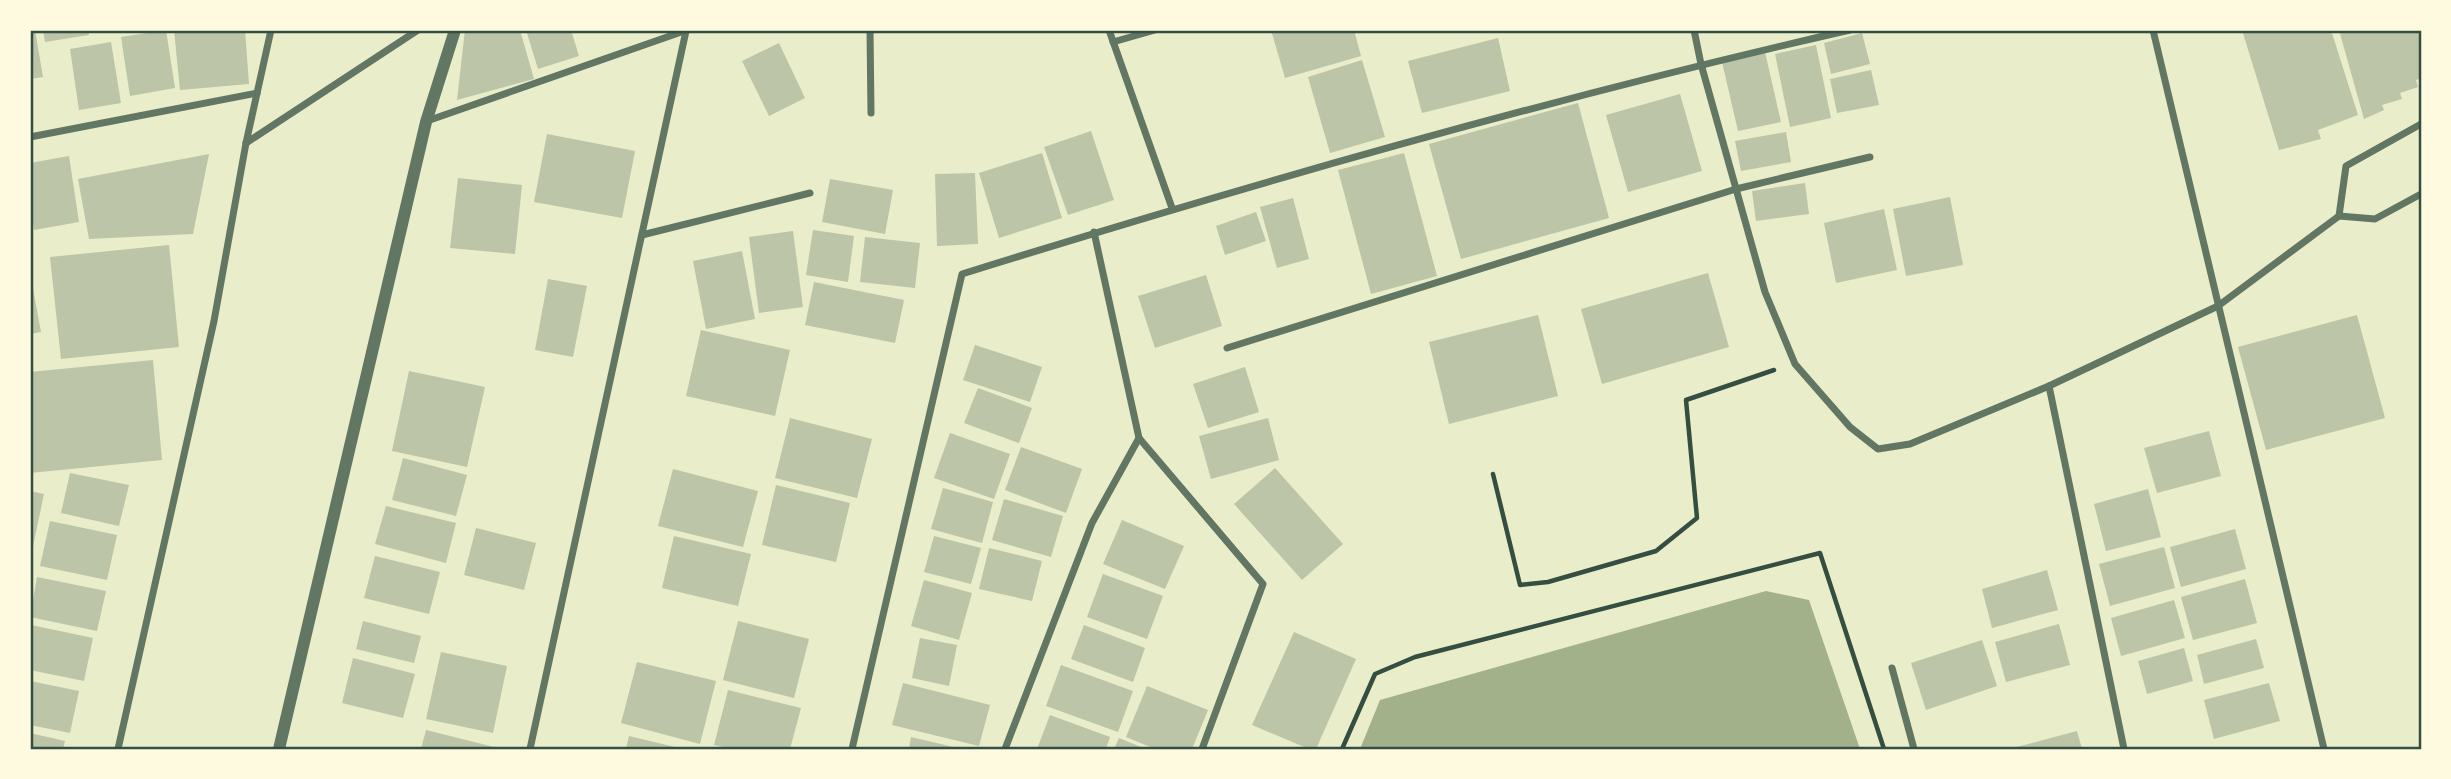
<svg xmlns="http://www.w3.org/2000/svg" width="2451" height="779" viewBox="0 0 2451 779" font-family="'Alegreya Sans',sans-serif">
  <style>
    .water { fill: #a3b18a }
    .building { fill: #bcc5a7 }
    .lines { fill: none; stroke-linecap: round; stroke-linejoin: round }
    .path { stroke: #344e41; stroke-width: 4.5 }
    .minor { stroke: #617663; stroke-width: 7 }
    .tertiary { stroke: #617663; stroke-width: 12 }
    .neatline { fill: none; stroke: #344e41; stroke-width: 2.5 }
  </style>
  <rect width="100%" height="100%" fill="#e9edc9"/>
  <path class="water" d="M 1766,591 L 1809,600 L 1860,749 L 1360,749 L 1380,700 Z"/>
  <g class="building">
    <path d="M 30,30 L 35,30 L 43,77 L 30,79 Z"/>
    <path d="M 43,30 L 88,30 L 89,35 L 45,42 Z"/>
    <path d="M 166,30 L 175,88 L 130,96 L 121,37 Z"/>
    <path d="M 174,30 L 245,30 L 249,84 L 180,90 Z"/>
    <path d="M 465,30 L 520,30 L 534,79 L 457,100 Z"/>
    <path d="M 526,30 L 571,30 L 579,56 L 538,69 Z"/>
    <path d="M 1271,30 L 1354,30 L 1361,56 L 1285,78 Z"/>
    <path d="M 2242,30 L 2331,30 L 2358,115 L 2318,130 L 2321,139 L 2279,150 Z"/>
    <path d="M 2339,30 L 2418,30 L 2421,40 L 2421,78 L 2416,80 L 2418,87 L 2400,93 L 2402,99 L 2382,105 L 2384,110 L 2364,119 Z"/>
    <path d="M 1862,33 L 1870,64 L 1831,74 L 1824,43 Z"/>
    <path d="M 1498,38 L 1510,91 L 1422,113 L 1408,61 Z"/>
    <path d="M 111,42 L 121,103 L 79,110 L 70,49 Z"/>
    <path d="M 779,43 L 805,98 L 769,116 L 742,61 Z"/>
    <path d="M 1816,45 L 1831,118 L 1790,127 L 1775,54 Z"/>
    <path d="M 1765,52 L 1781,122 L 1738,131 L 1722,62 Z"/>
    <path d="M 1362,60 L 1385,137 L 1330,153 L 1308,77 Z"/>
    <path d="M 1871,70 L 1879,105 L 1837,113 L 1830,79 Z"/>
    <path d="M 1680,94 L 1702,171 L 1628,192 L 1606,115 Z"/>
    <path d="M 1578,103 L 1609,218 L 1461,259 L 1429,144 Z"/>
    <path d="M 1091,131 L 1114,200 L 1068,215 L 1044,147 Z"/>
    <path d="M 1786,132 L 1791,162 L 1741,171 L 1735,141 Z"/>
    <path d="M 547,134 L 635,151 L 622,218 L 534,202 Z"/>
    <path d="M 1042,153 L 1062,218 L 999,238 L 979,173 Z"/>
    <path d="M 1404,153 L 1437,276 L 1371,294 L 1338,170 Z"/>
    <path d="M 209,154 L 193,234 L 89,239 L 78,179 Z"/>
    <path d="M 69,156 L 79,222 L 34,230 L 30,201 L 30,163 Z"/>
    <path d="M 975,173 L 978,244 L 937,246 L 935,174 Z"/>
    <path d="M 458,178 L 522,185 L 515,254 L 450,248 Z"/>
    <path d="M 830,179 L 893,190 L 885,234 L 822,222 Z"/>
    <path d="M 1805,183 L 1809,214 L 1756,221 L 1752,191 Z"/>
    <path d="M 1950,197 L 1963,265 L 1906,276 L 1893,209 Z"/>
    <path d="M 1293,198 L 1309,259 L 1277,268 L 1260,207 Z"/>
    <path d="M 1884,209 L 1897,270 L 1836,283 L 1824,223 Z"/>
    <path d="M 1256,212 L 1266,241 L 1225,255 L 1216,226 Z"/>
    <path d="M 813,230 L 854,236 L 848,282 L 806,275 Z"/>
    <path d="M 793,231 L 803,307 L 759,313 L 749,237 Z"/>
    <path d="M 865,237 L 920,243 L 915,288 L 860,282 Z"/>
    <path d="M 169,245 L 179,347 L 61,359 L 50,257 Z"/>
    <path d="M 742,251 L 755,319 L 706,329 L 693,261 Z"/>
    <path d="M 30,272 L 41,332 L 30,334 Z"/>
    <path d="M 1708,273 L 1729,347 L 1602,384 L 1581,309 Z"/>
    <path d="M 1206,275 L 1222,326 L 1155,348 L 1138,296 Z"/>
    <path d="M 548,279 L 587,286 L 573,357 L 535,350 Z"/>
    <path d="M 814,282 L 904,300 L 895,343 L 805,325 Z"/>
    <path d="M 1538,315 L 1558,396 L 1449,424 L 1429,342 Z"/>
    <path d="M 2357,315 L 2385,418 L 2266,450 L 2238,347 Z"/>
    <path d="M 701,330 L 790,350 L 775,416 L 686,396 Z"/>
    <path d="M 975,345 L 1042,367 L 1030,402 L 963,380 Z"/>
    <path d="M 153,360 L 162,460 L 30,473 L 30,372 Z"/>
    <path d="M 1245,367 L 1259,412 L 1208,428 L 1193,384 Z"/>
    <path d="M 409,371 L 485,387 L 467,467 L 392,451 Z"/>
    <path d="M 978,388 L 1032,408 L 1019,443 L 964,423 Z"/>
    <path d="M 790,418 L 872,439 L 857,498 L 775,478 Z"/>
    <path d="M 1268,418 L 1279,460 L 1211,479 L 1199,436 Z"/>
    <path d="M 2209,431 L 2221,476 L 2157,493 L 2144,448 Z"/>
    <path d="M 950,433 L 1010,454 L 994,499 L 934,478 Z"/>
    <path d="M 1021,447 L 1082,469 L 1066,513 L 1005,490 Z"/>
    <path d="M 403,458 L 467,475 L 456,516 L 392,500 Z"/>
    <path d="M 1275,468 L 1343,544 L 1302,580 L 1234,504 Z"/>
    <path d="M 673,469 L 758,491 L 743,547 L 658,526 Z"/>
    <path d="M 70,473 L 129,485 L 119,526 L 61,513 Z"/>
    <path d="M 776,485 L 850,503 L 836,562 L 762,545 Z"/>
    <path d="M 943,488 L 993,502 L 982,543 L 931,529 Z"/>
    <path d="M 2148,489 L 2161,537 L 2106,551 L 2094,504 Z"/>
    <path d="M 30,491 L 44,494 L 31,556 L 30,556 Z"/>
    <path d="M 1004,499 L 1063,516 L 1051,557 L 992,540 Z"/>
    <path d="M 386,506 L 456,523 L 446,563 L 375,544 Z"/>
    <path d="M 1122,520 L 1184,546 L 1165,589 L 1103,564 Z"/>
    <path d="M 50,521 L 117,535 L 107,580 L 40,566 Z"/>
    <path d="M 476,528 L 536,543 L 524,590 L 464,575 Z"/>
    <path d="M 2235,529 L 2246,569 L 2181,587 L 2170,547 Z"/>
    <path d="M 674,536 L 751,554 L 738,606 L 662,588 Z"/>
    <path d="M 934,536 L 981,548 L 971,584 L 924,572 Z"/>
    <path d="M 2164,547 L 2175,588 L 2110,606 L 2099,564 Z"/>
    <path d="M 989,548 L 1042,561 L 1032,601 L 979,589 Z"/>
    <path d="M 375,556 L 440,572 L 429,614 L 364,598 Z"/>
    <path d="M 2047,570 L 2058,610 L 1992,628 L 1982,589 Z"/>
    <path d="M 1103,574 L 1163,596 L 1147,639 L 1087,617 Z"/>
    <path d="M 37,577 L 106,591 L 97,631 L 30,617 Z"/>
    <path d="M 2245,579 L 2257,623 L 2193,640 L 2181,597 Z"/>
    <path d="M 924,580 L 972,593 L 959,640 L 911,626 Z"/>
    <path d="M 2174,600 L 2185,638 L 2121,656 L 2111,618 Z"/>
    <path d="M 363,621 L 421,636 L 414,663 L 356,649 Z"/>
    <path d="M 738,621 L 809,639 L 794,698 L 723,680 Z"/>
    <path d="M 2059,624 L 2070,665 L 2006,682 L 1995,642 Z"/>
    <path d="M 31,625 L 93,638 L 84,681 L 30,670 Z"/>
    <path d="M 1084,625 L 1145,648 L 1133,682 L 1071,659 Z"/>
    <path d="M 1294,632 L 1356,659 L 1316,749 L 1309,749 L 1252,725 Z"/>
    <path d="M 920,638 L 957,645 L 949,686 L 912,678 Z"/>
    <path d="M 2256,639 L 2264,668 L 2204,684 L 2197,655 Z"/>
    <path d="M 1982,640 L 1997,686 L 1926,710 L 1911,663 Z"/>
    <path d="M 2184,648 L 2193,681 L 2147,694 L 2138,661 Z"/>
    <path d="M 441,652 L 507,666 L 493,733 L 426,719 Z"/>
    <path d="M 353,658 L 415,674 L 403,718 L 342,703 Z"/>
    <path d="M 637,662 L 716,681 L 700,744 L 621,723 Z"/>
    <path d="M 1061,665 L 1133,691 L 1118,732 L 1046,706 Z"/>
    <path d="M 30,681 L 79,691 L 70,733 L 30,725 Z"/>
    <path d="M 903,683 L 990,705 L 979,746 L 892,725 Z"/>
    <path d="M 2269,683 L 2280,721 L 2214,739 L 2204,700 Z"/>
    <path d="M 1147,686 L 1208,710 L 1192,749 L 1155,749 L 1126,737 Z"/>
    <path d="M 728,690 L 801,708 L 790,749 L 732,749 L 714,745 Z"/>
    <path d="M 1050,715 L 1110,737 L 1106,749 L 1037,749 Z"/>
    <path d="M 426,730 L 498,748 L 498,749 L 421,749 Z"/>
    <path d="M 2077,731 L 2082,749 L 2013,749 L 2013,748 Z"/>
    <path d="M 30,733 L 65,741 L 63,749 L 30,749 Z"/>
    <path d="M 629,736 L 679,748 L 679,749 L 626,749 Z"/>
    <path d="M 911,737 L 958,748 L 958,749 L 909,749 Z"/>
    <path d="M 1119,738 L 1146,749 L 1114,749 Z"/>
  </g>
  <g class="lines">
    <g class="path">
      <path d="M 1493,474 L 1520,585 L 1548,582 L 1656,551 L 1697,518 L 1686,400 L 1774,370"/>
      <path d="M 1342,749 L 1375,674 L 1415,657 L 1820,553 L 1884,749"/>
    </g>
    <g class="minor">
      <path d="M 870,30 L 871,113"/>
      <path d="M 1109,30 L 1172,208"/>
      <path d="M 1694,30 L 1701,64 L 1765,292 L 1795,364 L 1850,427 L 1878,449 L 1910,444 L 2049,386 L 2218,306 L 2339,216 L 2375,219 L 2421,194"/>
      <path d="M 2153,30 L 2324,749"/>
      <path d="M 1113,42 L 1155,30"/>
      <path d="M 427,121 L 687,30"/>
      <path d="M 30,137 L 257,93"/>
      <path d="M 246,143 L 418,30"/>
      <path d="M 2339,216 L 2346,166 L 2421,124"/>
      <path d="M 642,235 L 810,193"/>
      <path d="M 1227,348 L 1736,189 L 1870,157"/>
      <path d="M 2049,386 L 2124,749"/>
      <path d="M 1139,438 L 1263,584 L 1202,749"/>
      <path d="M 1892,668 L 1914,749"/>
      <path d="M 118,749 L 214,321 L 246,143 L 271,30"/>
      <path d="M 530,749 L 686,31"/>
      <path d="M 852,749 L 962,274 C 1254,183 1551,98 1850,30"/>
      <path d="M 1005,749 L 1092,523 L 1139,438 L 1094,232"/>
    </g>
    <path class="tertiary" d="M 279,749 L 426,122 L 455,30"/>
  </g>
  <rect width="2451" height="779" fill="none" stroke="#fefae0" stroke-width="63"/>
  <rect x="32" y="32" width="2388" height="716" class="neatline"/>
</svg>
